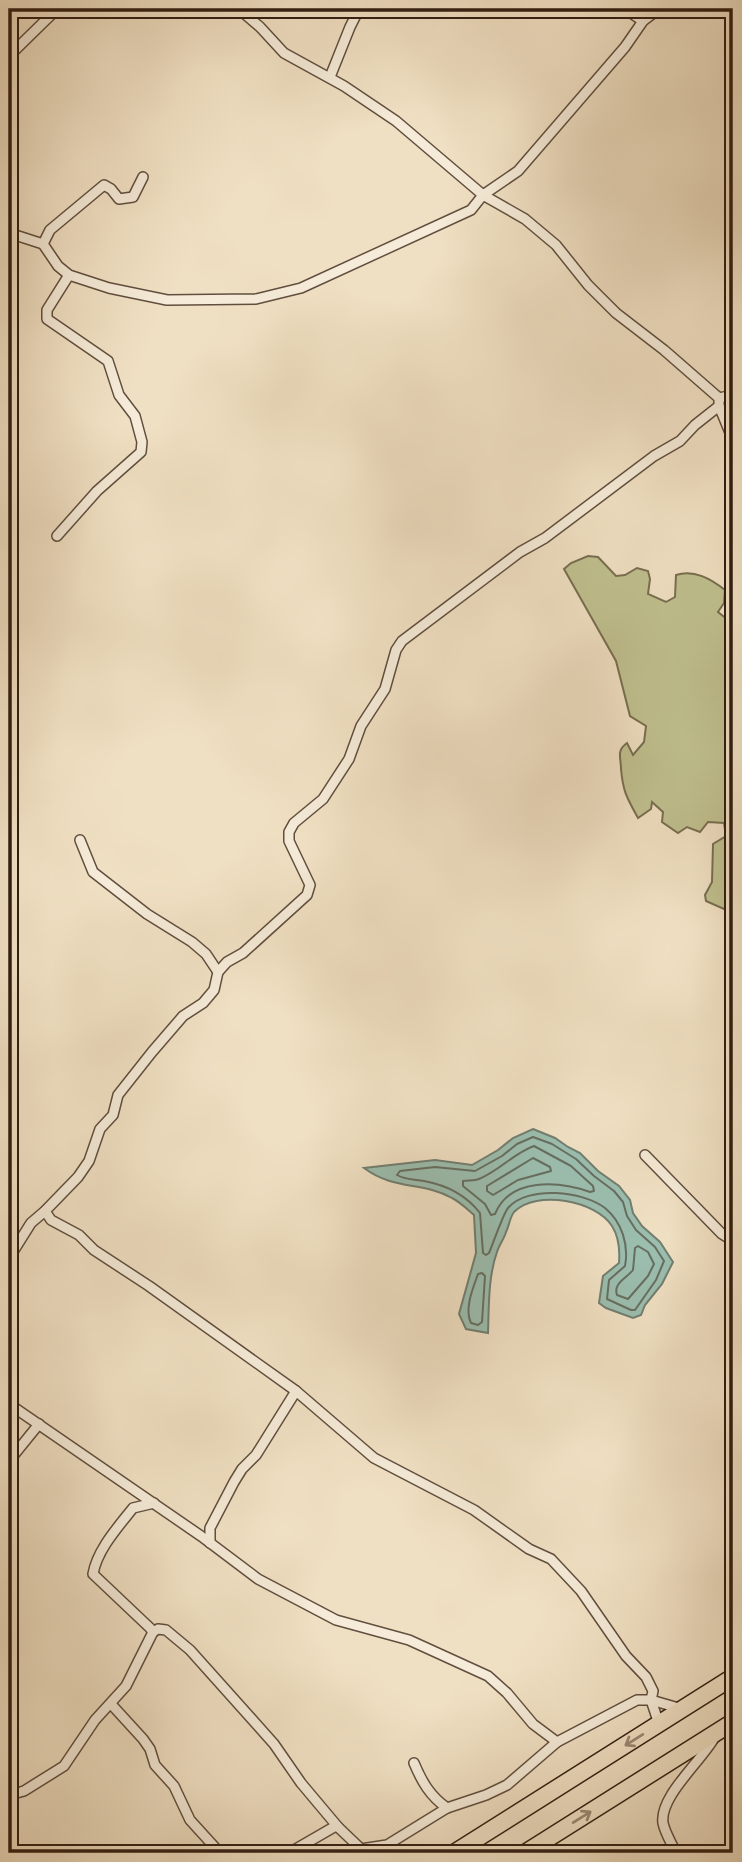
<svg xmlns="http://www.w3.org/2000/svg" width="742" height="1862" viewBox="0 0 742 1862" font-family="'EB Garamond',serif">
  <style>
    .green { fill: #c0c08f; stroke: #786e50; stroke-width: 2 }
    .water { fill: #9bbeaf; stroke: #717e70; stroke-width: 2 }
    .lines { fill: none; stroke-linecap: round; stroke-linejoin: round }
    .shore { stroke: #666e60; stroke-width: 2 }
    .minor-casing { stroke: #614e3e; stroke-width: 12 }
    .motorway-casing { stroke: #311d11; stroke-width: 19 }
    .minor { stroke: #f5ebd8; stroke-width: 9 }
    .motorway { stroke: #f0e0c3; stroke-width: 16 }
    .oneway { stroke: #9a8873 }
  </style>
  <rect width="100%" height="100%" fill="#f0e0c3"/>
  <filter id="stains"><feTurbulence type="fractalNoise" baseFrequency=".00286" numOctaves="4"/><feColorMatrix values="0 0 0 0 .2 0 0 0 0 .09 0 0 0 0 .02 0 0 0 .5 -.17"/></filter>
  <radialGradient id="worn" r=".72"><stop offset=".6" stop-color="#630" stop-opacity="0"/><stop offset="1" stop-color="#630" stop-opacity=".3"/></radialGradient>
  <path class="green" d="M 588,556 L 598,557 L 616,576 L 625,575 L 637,568 L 648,571 L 650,579 L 648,594 L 666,602 L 675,597 L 676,575 C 694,569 711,579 725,590 L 724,603 L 718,612 L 733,624 L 733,898 L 724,909 L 706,901 L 705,895 L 712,882 L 713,844 L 726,836 L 724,823 L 708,822 L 700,832 L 687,827 L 678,833 L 662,822 L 663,812 L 652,802 L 651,809 L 638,818 C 627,798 623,792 621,769 C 621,757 616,751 627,743 L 633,755 L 644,742 L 646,726 L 630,716 L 616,661 L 564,569 L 571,563 Z"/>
  <path class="water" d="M 533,1129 L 555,1138 L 568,1147 L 580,1153 L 598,1171 L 619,1186 L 630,1200 L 633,1213 L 642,1226 L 660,1242 L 673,1262 L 662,1284 L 645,1305 L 641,1315 L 633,1318 L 606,1308 L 599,1303 L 603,1276 L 619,1263 C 620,1250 619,1237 612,1226 C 597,1201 536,1189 514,1212 C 510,1217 509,1226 506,1232 C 504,1239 499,1245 497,1252 C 488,1277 489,1307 488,1333 L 466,1329 L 459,1314 L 476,1253 L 474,1215 C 467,1209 460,1202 452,1198 C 422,1181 395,1191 364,1168 L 435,1160 L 472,1165 L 498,1150 L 513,1138 Z"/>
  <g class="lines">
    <g class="shore">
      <path d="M 533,1137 L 552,1144 L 576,1159 L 594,1176 L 614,1191 L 623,1202 L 627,1216 L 636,1230 L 655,1247 L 664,1261 L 656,1280 L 635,1310 L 631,1310 L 607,1299 L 609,1280 L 625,1266 C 629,1245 622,1222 605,1208 C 583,1191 528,1185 508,1208 C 504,1212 492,1246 489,1253 L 486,1255 L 483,1253 L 480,1213 C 466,1195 446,1185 424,1181 C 414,1179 405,1180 397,1175 L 400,1171 L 435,1167 L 475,1171 L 502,1156 L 517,1144 Z"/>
      <path d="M 534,1146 L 571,1166 L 593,1186 L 594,1191 L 590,1192 C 559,1181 510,1177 495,1214 L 491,1215 L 485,1204 L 463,1186 L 463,1181 C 468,1180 474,1181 479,1179 C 499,1171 514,1153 534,1146 Z"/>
      <path d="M 533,1158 L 550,1167 L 551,1171 L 518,1180 L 493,1195 L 487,1191 L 487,1186 Z"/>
      <path d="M 638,1246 L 648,1252 L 654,1264 L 648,1276 L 628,1299 L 617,1295 C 613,1283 626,1279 633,1270 L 635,1248 Z"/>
      <path d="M 482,1273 L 485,1276 L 482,1322 L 478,1325 L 471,1323 C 464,1309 473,1288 478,1274 Z"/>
    </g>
    <defs>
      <g id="minor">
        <path d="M 625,9 L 643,21"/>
        <path d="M 9,56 L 57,9"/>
        <path d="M 330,77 L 350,27 L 359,9"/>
        <path d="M 9,233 L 43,244 L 58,266 L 69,275 L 109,288 L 167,300 L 256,299 L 301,288 L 471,210 L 483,195 L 518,171 L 625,47 L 643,21 L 659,9"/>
        <path d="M 43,244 L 50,230 L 104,185 L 111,189 L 119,199 L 133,197 L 143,177"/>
        <path d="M 719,398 L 733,395"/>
        <path d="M 719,406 L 733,440"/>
        <path d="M 57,536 L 97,491 L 141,452 L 142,442 L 135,416 L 119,395 L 108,361 L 47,319 L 47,310 L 69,275"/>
        <path d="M 80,840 L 93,872 L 147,914 L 192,942 L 206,954 L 218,972"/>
        <path d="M 645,1155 L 722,1234 L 733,1241"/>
        <path d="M 45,1211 L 51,1220 L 79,1235 L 94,1250 L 149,1286 L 296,1391 L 256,1455 L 242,1469 L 234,1482 L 210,1528 L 210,1543"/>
        <path d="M 9,1258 L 31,1223 L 45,1211 L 78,1177 L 89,1161 L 100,1129 L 113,1115 L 118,1095 L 152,1052 L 183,1016 L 203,1003 L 214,990 L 218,972 L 227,962 L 243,953 L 307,895 L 310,885 L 289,841 L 289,832 L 294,823 L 323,799 L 349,759 L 361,726 L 385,689 L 396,650 L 402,641 L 520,552 L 545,538 L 654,456 L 680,441 L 695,425 L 719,406 L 719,398 L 664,350 L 616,313 L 588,285 L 556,245 L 525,219 L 483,195 L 396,121 L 344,86 L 284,53 L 260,27 L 239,9"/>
        <path d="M 296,1391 L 374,1458 L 474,1510 L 529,1549 L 551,1559 L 581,1591 L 626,1656 L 646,1677 L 653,1691 L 651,1700 L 659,1724"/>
        <path d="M 9,1404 L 201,1536 L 258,1579 L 336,1620 L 409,1640 L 488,1676 L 507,1693 L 533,1724 L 557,1742 L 637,1700 L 651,1700 L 682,1709"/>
        <path d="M 9,1461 L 39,1424"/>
        <path d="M 153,1632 L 158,1629 L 166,1630 L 190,1650 L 274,1744 L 301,1783 L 338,1827"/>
        <path d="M 111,1704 L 143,1739 L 150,1749 L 155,1765 L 174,1786 L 190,1820 L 220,1853"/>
        <path d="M 414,1763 C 422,1782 430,1796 447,1808"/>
        <path d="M 9,1795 L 24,1791 L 64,1766 L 95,1720 L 126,1686 L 153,1632 L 150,1628 L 93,1574 C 97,1550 118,1527 133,1508 L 154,1503"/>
        <path d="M 289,1853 L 334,1827 L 338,1827 L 361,1849 L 387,1845 L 447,1808 L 486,1795 L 507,1785 L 557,1742"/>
        <path d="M 676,1853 C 672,1844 665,1833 663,1823 C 659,1796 703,1760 716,1735"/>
      </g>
      <g id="motorway">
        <path d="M 454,1853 L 733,1677"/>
        <path d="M 525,1853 L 733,1722"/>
      </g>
    </defs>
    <use href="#minor" class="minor-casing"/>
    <use href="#motorway" class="motorway-casing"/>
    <use href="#minor" class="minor"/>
    <use href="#motorway" class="motorway"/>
  </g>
  <defs><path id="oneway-shaft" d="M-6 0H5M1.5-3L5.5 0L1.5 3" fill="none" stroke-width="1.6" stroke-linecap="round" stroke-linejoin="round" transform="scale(1.75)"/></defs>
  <g class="oneway">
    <use href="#oneway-shaft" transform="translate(634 1740) rotate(148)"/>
    <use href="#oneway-shaft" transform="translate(582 1817) rotate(-32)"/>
  </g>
  <rect width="742" height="1862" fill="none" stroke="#f0e0c3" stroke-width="35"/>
  <rect x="10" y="10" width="721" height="1841" fill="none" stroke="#311d11" stroke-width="3.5"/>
  <rect x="18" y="18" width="707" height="1827" fill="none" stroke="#311d11" stroke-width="2"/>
  <rect width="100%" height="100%" filter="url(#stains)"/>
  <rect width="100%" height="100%" fill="url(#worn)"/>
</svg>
